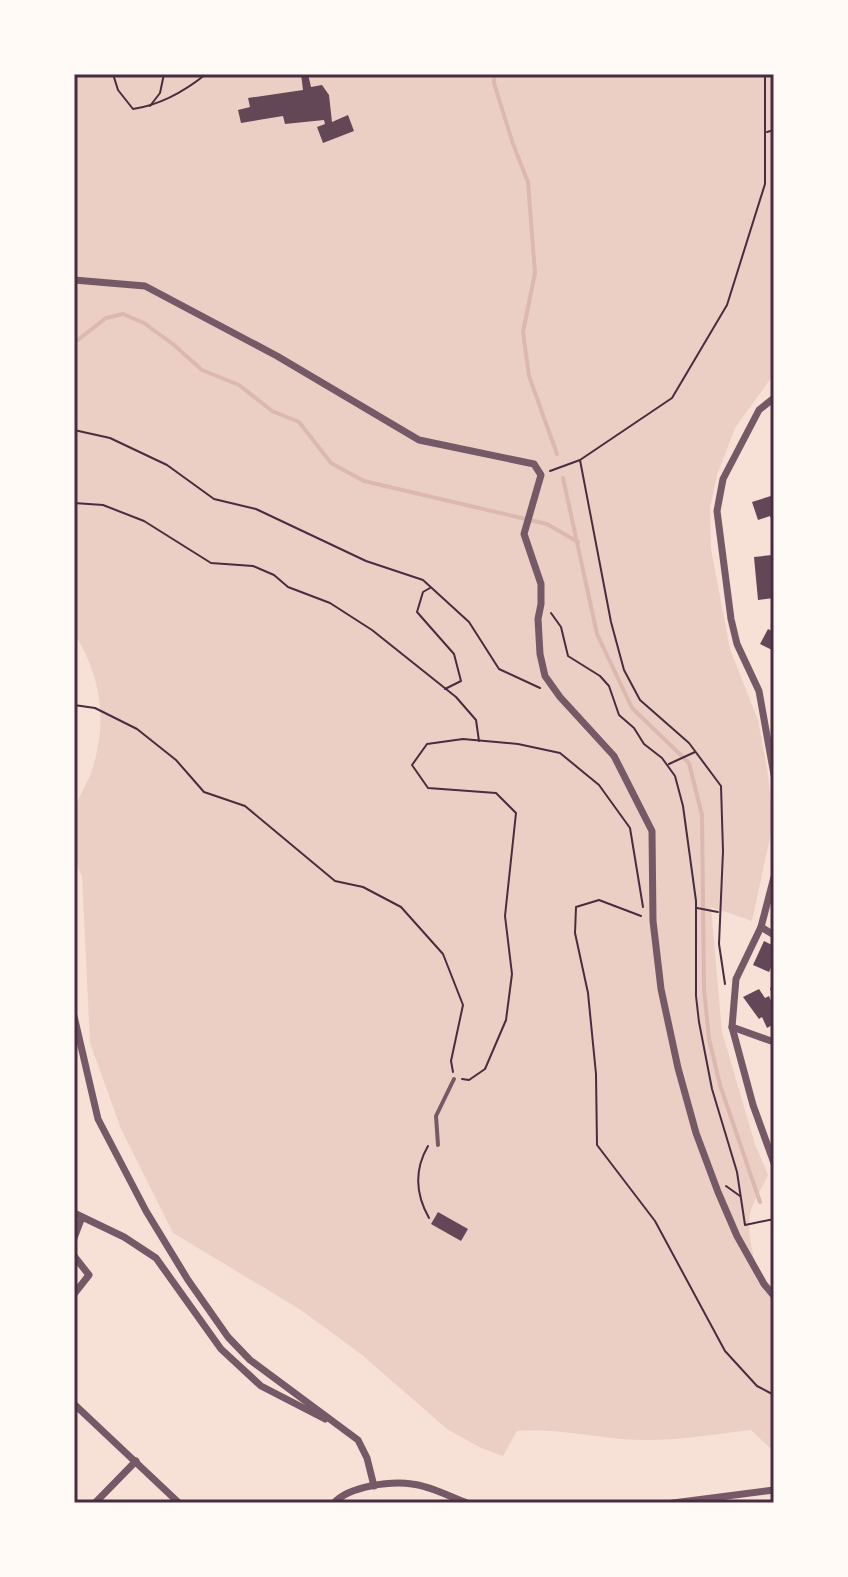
<svg xmlns="http://www.w3.org/2000/svg" width="848" height="1577" viewBox="0 0 848 1577" font-family="'DejaVu Sans',sans-serif">
  <style>
    .green { fill: #ebcfc5 }
    .lines { fill: none; stroke-linecap: round; stroke-linejoin: round }
    .stream { stroke: #dcb8b0; stroke-width: 4 }
    .building { fill: #644757 }
    .path { stroke: #4a2c40; stroke-width: 2 }
    .service { stroke: #755966; stroke-width: 4 }
    .minor { stroke: #755966; stroke-width: 7 }
    .neatline { fill: none; stroke: #4a2c40; stroke-width: 3 }
  </style>
  <rect width="100%" height="100%" fill="#f7e1d7"/>
  <path class="green" d="M 74,74 L 774,74 L 774,374 L 735,428 L 717,475 L 710,507 L 711,549 L 730,649 L 758,720 L 768,774 L 773,823 L 752,921 L 711,907 L 722,1032 L 755,1144 L 768,1175 C 763,1187 751,1203 750,1216 C 746,1242 759,1280 774,1301 L 774,1452 L 751,1430 C 715,1434 677,1441 640,1440 C 598,1439 558,1427 517,1431 L 503,1456 L 479,1447 L 447,1429 L 362,1355 L 301,1310 L 173,1233 L 121,1129 L 90,1043 L 82,876 C 72,858 69,829 75,809 C 78,796 88,783 92,770 C 108,720 101,676 74,633 Z"/>
  <g class="lines">
    <g class="stream">
      <path d="M 494,74 L 494,83 L 513,144 L 528,182 L 535,273 L 523,332 L 529,376 L 557,454"/>
      <path d="M 74,343 L 106,318 L 123,314 L 144,323 L 174,345 L 202,370 L 239,385 L 272,411 L 299,422 L 331,463 L 364,481 L 547,524 L 578,542"/>
      <path d="M 563,478 L 597,634 L 632,708 L 689,763 L 702,815 L 704,989 L 709,1039 L 720,1085 L 760,1202"/>
    </g>
  </g>
  <g class="building">
    <path d="M 301,74 L 308,74 L 311,87 L 322,85 L 329,95 L 332,122 L 348,115 L 354,131 L 323,143 L 317,127 L 325,124 L 324,120 L 285,124 L 283,116 L 241,123 L 238,110 L 250,107 L 248,98 L 303,90 Z"/>
    <path d="M 774,495 L 774,525 L 773,525 L 770,516 L 758,520 L 752,502 Z"/>
    <path d="M 772,555 L 774,598 L 758,600 L 754,557 Z"/>
    <path d="M 768,629 L 774,632 L 774,651 L 760,644 Z"/>
    <path d="M 764,941 L 774,946 L 774,961 L 769,972 L 753,965 Z"/>
    <path d="M 759,989 L 765,998 L 769,996 L 774,1008 L 774,1024 L 767,1028 L 762,1017 L 759,1019 L 743,997 Z"/>
    <path d="M 438,1212 L 468,1229 L 461,1241 L 431,1224 Z"/>
  </g>
  <g class="lines">
    <g class="path">
      <path d="M 113,74 L 118,90 L 133,109 C 160,105 185,91 206,74"/>
      <path d="M 150,106 L 160,93 L 164,74"/>
      <path d="M 767,132 L 774,130"/>
      <path d="M 74,430 L 110,438 L 167,465 L 214,499 L 256,509 L 366,561 L 423,580 L 469,622 L 499,669 L 540,688"/>
      <path d="M 580,460 L 611,622 L 624,670 L 640,700 L 689,743 L 721,786 L 723,851 L 719,944 L 725,984"/>
      <path d="M 550,471 L 580,460 L 672,398 L 727,305 L 765,184 L 765,74"/>
      <path d="M 74,503 L 103,505 L 144,521 L 211,563 L 253,566 L 274,575 L 288,587 L 330,603 L 372,630 L 456,697 L 476,720 L 479,741"/>
      <path d="M 430,588 L 423,592 L 417,612 L 454,654 L 461,681 L 445,689"/>
      <path d="M 551,613 L 561,627 L 568,656 L 600,676 L 609,686 L 619,715 L 634,728 L 644,744 L 662,758 L 675,776 L 683,806 L 696,901 L 696,996 L 699,1022 L 712,1089 L 737,1172 L 745,1225 L 774,1219"/>
      <path d="M 74,705 L 95,708 L 137,729 L 176,760 L 204,792 L 245,806 L 335,881 L 363,887 L 401,907 L 443,954 L 463,1005 L 451,1061 L 453,1072"/>
      <path d="M 669,764 L 695,752"/>
      <path d="M 697,908 L 718,912"/>
      <path d="M 641,916 L 599,900 L 576,907 L 575,933 L 588,993 L 596,1074 L 597,1145 L 655,1221 L 725,1351 L 757,1386 L 774,1395"/>
      <path d="M 462,1079 L 469,1080 L 485,1069 L 506,1020 L 512,974 L 505,916 L 516,813 L 496,793 L 428,788 L 412,765 L 427,744 L 463,739 L 518,744 L 560,753 L 599,785 L 630,828 L 643,907"/>
      <path d="M 428,1146 C 414,1170 416,1195 429,1218"/>
      <path d="M 726,1186 L 740,1196"/>
    </g>
    <g class="service">
      <path d="M 772,989 L 774,992"/>
      <path d="M 438,1145 L 436,1116 L 454,1079"/>
    </g>
    <g class="minor">
      <path d="M 74,280 L 145,286 L 277,356 L 419,440 L 534,464 L 541,475 L 524,534 L 541,584 L 541,604 L 538,619 L 540,654 L 545,676 L 560,697 L 614,756 L 652,831 L 653,921 L 661,989 L 678,1068 L 696,1133 L 718,1192 L 737,1236 L 764,1284 L 774,1296"/>
      <path d="M 774,398 L 759,410 L 723,479 L 717,511 L 731,619 L 737,644 L 759,691 L 774,775"/>
      <path d="M 774,877 L 761,927 L 736,979 L 732,1027 L 753,1105 L 774,1163"/>
      <path d="M 761,927 L 774,935"/>
      <path d="M 74,1016 L 98,1119 L 146,1211 L 188,1280 L 228,1337 L 250,1360 L 358,1440 L 367,1458 L 374,1486"/>
      <path d="M 732,1027 L 774,1042"/>
      <path d="M 74,1213 L 124,1237 L 156,1258 L 221,1349 L 261,1386 L 325,1419"/>
      <path d="M 74,1238 L 82,1217"/>
      <path d="M 74,1256 L 89,1275 L 74,1294"/>
      <path d="M 74,1404 L 179,1503"/>
      <path d="M 95,1503 L 136,1461"/>
      <path d="M 334,1503 C 349,1486 391,1481 412,1484 C 431,1486 450,1497 467,1503"/>
      <path d="M 673,1503 L 774,1490"/>
    </g>
  </g>
  <rect width="848" height="1577" fill="none" stroke="#fffaf5" stroke-width="152"/>
  <rect x="76" y="76" width="696" height="1425" class="neatline"/>
</svg>
